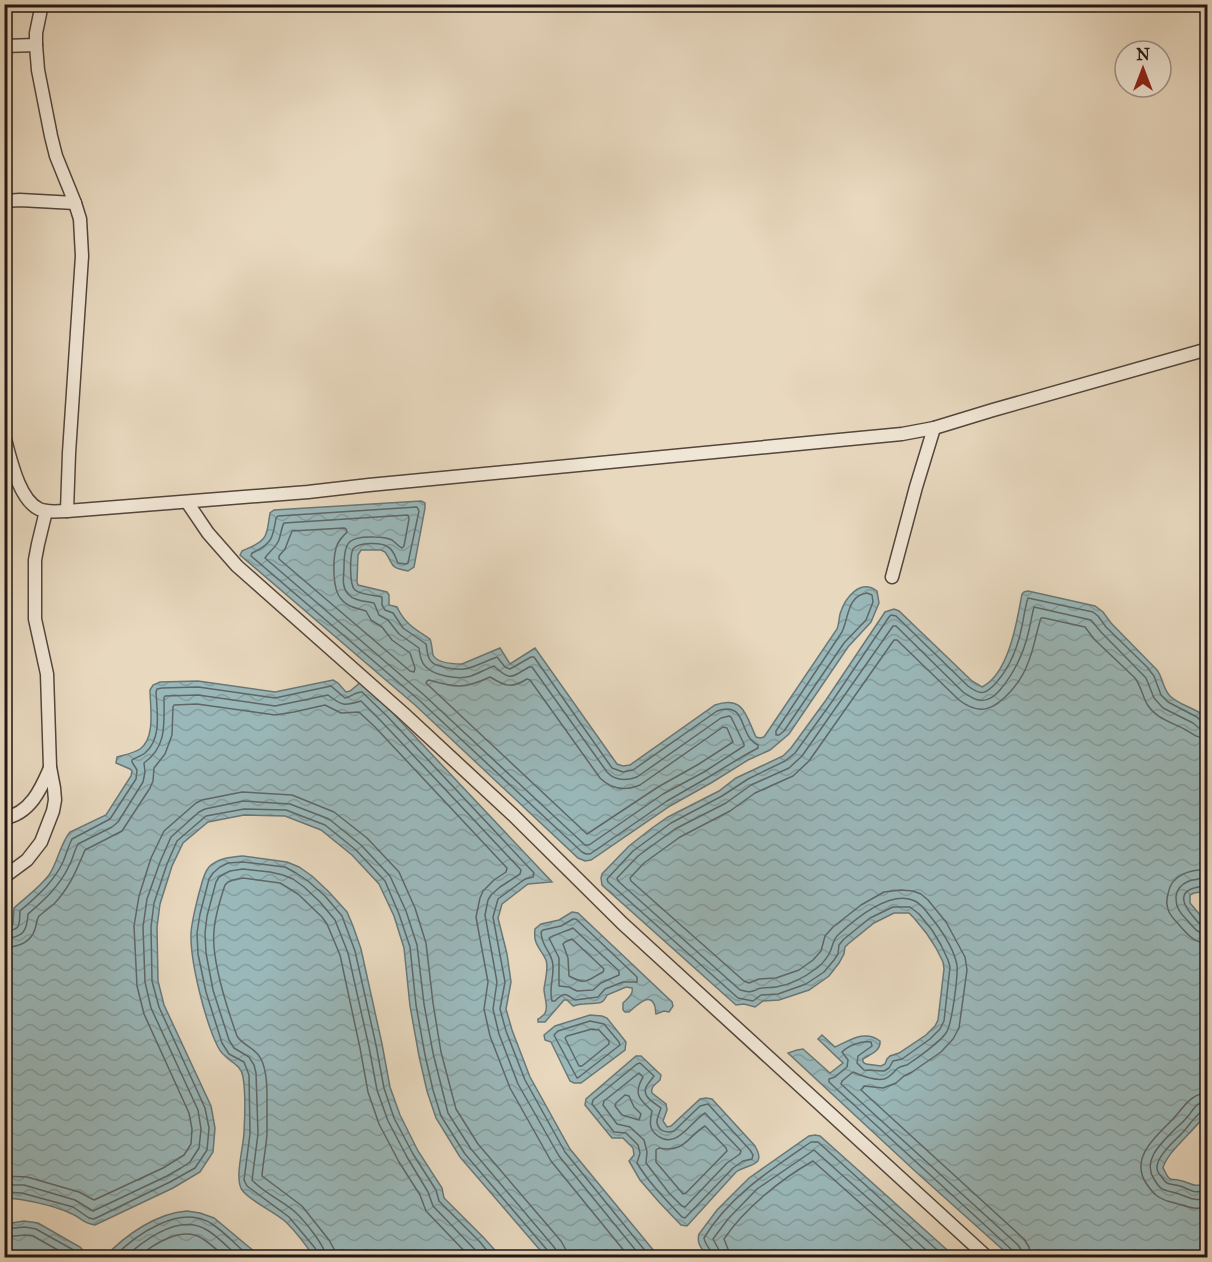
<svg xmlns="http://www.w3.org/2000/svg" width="1212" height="1262" viewBox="0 0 1212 1262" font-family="'IM FELL Great Primer',serif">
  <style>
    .water { fill: url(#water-waves); stroke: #6a7777; stroke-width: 1.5 }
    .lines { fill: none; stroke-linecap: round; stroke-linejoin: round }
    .shore { stroke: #5e6766; stroke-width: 1.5 }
    .minor-casing { stroke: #54463d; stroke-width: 15 }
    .minor { stroke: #f0e6d5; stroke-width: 12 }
  </style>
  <defs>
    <pattern id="water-waves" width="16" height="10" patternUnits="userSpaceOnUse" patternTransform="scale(1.5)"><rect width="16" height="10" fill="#9ab8ba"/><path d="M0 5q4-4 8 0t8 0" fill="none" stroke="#849d9f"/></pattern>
  </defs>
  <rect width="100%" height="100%" fill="#e8d8be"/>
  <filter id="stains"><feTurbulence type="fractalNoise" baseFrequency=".00333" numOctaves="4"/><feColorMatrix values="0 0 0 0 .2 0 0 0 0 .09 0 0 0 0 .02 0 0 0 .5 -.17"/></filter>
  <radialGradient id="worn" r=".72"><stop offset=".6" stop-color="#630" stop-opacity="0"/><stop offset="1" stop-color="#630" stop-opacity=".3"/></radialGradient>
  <g class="water">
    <path d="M 421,501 L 425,503 L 425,508 L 414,567 L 408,571 C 388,567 395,566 385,552 L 381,550 L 361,550 L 358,555 L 357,582 L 358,585 L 387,592 L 389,595 L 389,605 L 397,607 C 405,624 415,629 430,639 C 432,644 432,650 433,655 C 437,663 454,664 462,664 L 500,648 L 510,664 L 535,648 L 617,764 L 623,766 L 630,765 L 715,705 C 744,695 746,716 756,737 L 760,738 L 764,737 L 837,629 C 839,624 839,619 840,614 C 845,598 860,578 877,591 L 879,603 L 871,622 L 848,647 L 789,734 L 770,750 L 748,760 L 711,783 L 670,806 L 591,860 L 585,861 L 578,858 L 415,705 L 240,555 L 242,551 C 267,540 266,540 270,513 L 274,510 Z"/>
    <path d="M 1028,591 L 1095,606 L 1103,612 L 1111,623 L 1157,670 C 1163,678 1163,689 1170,696 C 1180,706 1197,708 1207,718 L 1207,891 L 1194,893 L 1190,895 L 1190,903 L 1207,923 L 1207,1112 C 1197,1129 1167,1151 1163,1168 C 1165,1171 1166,1174 1168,1177 C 1173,1182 1172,1178 1178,1180 C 1192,1182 1190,1188 1207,1184 L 1207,1257 L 1011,1257 L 915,1171 L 788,1053 L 797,1050 L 803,1049 L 830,1073 L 843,1063 L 818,1039 L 822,1035 L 835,1047 C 849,1041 865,1029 880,1041 C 881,1051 871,1054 863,1059 L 863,1062 L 866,1064 L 881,1066 L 885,1064 L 887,1059 L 890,1056 L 899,1053 L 926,1035 L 935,1026 L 938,1020 L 944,969 L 943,962 L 936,948 L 927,934 L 914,918 L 909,913 L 894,913 L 874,923 L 848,944 L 845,947 L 844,954 L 839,963 L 829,976 L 809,990 L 779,1000 L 763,1001 L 755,1007 L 744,1004 L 736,1005 L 602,885 L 601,878 L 602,874 L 629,846 L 652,828 L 668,817 L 719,791 L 736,778 L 783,756 L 791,748 L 826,700 L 885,612 L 894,609 L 899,611 L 972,681 L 982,687 C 1009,674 1017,621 1022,594 L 1024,592 Z"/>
    <path d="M 333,680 L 338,683 L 346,692 L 350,691 L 361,682 L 391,711 L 552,882 L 528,884 L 502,904 L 498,918 L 507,954 L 511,982 L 506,1009 L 512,1030 L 530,1077 L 570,1149 L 659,1257 L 546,1257 L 460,1157 L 436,1118 L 427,1091 L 419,1056 L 410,1006 L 404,948 L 394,916 L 379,884 L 352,855 L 321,830 L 285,816 L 244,815 L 208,822 L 183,843 L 172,866 L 160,904 L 157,927 L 158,981 L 164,1005 L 211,1106 L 215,1128 L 213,1152 L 200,1172 L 173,1188 L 95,1225 C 83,1224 81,1217 70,1213 C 52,1205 24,1199 5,1198 L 5,926 L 13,924 L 14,908 C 26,897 39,888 49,875 C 58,862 60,844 70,832 L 106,815 L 131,776 L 132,771 L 130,769 L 116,763 L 117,757 C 124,755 134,753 140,749 C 156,738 150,706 150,690 L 153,685 L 160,682 L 198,681 L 275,692 Z"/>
    <path d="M 243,856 L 287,862 L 299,867 L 312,876 L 329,892 L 347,912 L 353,926 L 361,949 L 382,1044 L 390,1087 L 400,1115 L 418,1151 L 442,1188 L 444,1198 L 484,1238 L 501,1257 L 314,1257 C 306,1245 296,1232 286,1222 C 274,1211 251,1202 242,1190 C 234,1179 244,1145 244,1132 C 245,1114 246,1094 243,1077 C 241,1062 225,1062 218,1047 C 205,1021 190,961 191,933 C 192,919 196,906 199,893 C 202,884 203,874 209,867 C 218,858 231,857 243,856 Z"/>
    <path d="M 572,912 L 578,913 L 672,1002 L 673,1006 L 669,1012 L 664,1011 L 656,1014 C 655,1011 656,1007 654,1004 C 649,992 634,1008 629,1012 L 625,1012 L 623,1010 L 623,1003 C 627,999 634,994 632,988 L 626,987 L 607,995 C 602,1007 595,1002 584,1004 C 580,1004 576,1005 573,1006 L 567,1000 L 564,1000 L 545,1022 L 538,1022 L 538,1019 C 539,1019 545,1014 545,1013 C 549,1008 544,996 544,989 C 545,980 549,969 546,960 C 540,947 533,945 535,929 L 541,924 L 559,920 Z"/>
    <path d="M 590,1015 L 602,1016 L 607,1018 L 626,1042 L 625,1050 L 581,1083 L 574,1083 L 570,1081 L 551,1042 L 545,1040 L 544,1035 L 555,1026 Z"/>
    <path d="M 636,1056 L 641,1056 L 661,1075 L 660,1080 C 656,1084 650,1087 652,1093 L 666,1104 L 667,1110 L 663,1121 L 667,1127 L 671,1126 L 700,1099 L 706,1098 L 712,1099 L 755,1146 C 767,1167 749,1163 736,1172 L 687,1226 L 681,1225 L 659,1202 L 640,1180 L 629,1161 L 634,1155 L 633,1148 L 623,1138 L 612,1138 L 585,1105 L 586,1099 Z"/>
    <path d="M 815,1135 L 820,1136 L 955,1257 L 708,1257 C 703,1250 696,1244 699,1234 L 717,1210 L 749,1178 L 809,1136 Z"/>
    <path d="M 187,1211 L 200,1213 L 214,1218 L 261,1257 L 105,1257 C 125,1235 157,1213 187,1211 Z"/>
    <path d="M 24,1221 L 38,1223 L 80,1247 L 85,1252 L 86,1257 L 5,1257 L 5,1224 Z"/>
  </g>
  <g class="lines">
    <g class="shore">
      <path d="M 417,507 L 419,511 L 408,563 L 406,564 L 398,563 C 395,557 394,550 388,547 C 382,542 358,542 353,549 C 350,555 349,585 355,590 C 361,595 374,595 382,597 L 382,605 L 385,610 L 393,613 L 403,628 L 426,644 C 427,648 427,654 429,658 C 431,663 435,665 440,666 C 468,674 472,666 497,657 L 505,667 L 510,669 L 531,657 L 534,657 L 612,768 L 623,772 L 633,770 L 717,711 C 748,700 738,736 758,745 L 758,748 L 745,755 L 707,778 L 667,801 L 590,854 L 586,854 L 582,852 L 419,700 L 251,556 L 252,553 C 272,544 273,538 276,518 L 278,516 Z"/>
      <path d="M 408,515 L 409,519 L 404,546 L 402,548 C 398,546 396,543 392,540 C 386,537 380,537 374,537 C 348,536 344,542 344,567 C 344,576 341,586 348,594 C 354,601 365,601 374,603 L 379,615 L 388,620 L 399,634 L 419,648 C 420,654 420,661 425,666 C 434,676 459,680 471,676 C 479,673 486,669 494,666 C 510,681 511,678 529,667 L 532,667 L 607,772 C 615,781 626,781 637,777 L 721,718 L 729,716 L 731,717 L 744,744 L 744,746 L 704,772 L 663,794 L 589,845 L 585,845 L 424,695 L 265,558 C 268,553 274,549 278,542 C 281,536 281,528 284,523 Z"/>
      <path d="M 344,528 L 346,529 L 347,532 C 342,537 338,541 336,548 C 333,560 332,589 341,599 C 347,607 357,608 366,611 L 371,620 L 382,627 L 392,640 L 410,653 L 415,668 L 414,672 L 410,671 L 279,559 L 279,556 L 285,549 L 292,531 Z"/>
      <path d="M 867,593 L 872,595 L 873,602 L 866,620 L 844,643 L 784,731 L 779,735 L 776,735 L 776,731 L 842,632 C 849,617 847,596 867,593 Z"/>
      <path d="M 490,677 C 505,686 511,689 527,679 L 530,680 L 600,778 C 611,789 625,791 640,785 L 723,727 L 727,728 L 733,742 L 699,764 L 658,787 L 587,834 L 426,683 L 427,681 L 429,680 C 456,688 464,689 490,677 Z"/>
      <path d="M 1208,869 C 1190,870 1171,874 1168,894 C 1166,900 1167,907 1169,912 C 1172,918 1177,922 1181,927 C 1189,936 1195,943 1208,943"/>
      <path d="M 1208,878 C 1195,879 1179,880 1176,896 C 1176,900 1176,906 1179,910 C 1181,914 1185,918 1188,921 C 1194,928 1198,934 1208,934"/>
      <path d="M 1208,886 C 1184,887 1176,896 1192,915 C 1197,921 1200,926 1208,927"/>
      <path d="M 573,919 L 576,919 L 637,977 L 637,982 L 623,982 L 605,989 L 598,997 L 575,1000 C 565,993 564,992 555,1001 L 552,1001 C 548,987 556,973 552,960 C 549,949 542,947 541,932 L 543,930 L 561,926 Z"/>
      <path d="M 573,928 L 619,971 L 619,975 L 601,983 L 593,990 L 577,991 L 569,987 L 559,986 L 559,958 L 549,938 C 553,935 567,931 573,928 Z"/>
      <path d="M 4,931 C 22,930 19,925 20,911 C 37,896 53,883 63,862 C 66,855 68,847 72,839 L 110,819 L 136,779 L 137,770 L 132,762 L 132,760 C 135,758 141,756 145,753 C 162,739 157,712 156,692 L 157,689 L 162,688 L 198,687 L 275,698 L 331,686 L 345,698 C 352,697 356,691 362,692 L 387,716 L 534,873 L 533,877 L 525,879 L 498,899 L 493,917 L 505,982 L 500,1009 L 506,1031 L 525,1080 L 565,1152 L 651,1258"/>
      <path d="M 4,939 C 23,937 27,932 28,914 C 44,900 59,887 69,866 C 73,859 74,851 78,844 L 112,827 L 118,822 L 143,782 L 145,772 L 144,763 C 167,747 164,724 164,698 L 165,696 L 198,695 L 275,706 L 328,695 C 342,706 344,706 361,701 L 381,721 L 521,870 L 520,874 L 500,887 L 491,895 L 488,900 L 485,915 L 497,982 L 493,1009 L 499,1034 L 518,1084 L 559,1156 L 642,1258"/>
      <path d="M 572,939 L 604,969 L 603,972 C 587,980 587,986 569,976 L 568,958 L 563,944 L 565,942 Z"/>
      <path d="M 4,948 C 18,947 31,943 35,929 C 37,924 36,920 39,916 C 44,912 49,908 54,904 C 70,887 76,871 85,850 L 122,831 L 150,788 L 153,781 L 154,768 L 165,754 L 172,735 L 173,707 L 174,705 L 197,704 L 275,715 L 294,712 L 325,705 L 341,713 L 359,712 L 375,727 L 507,868 L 506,872 L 494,880 L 483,891 L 480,898 L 476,917 L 488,982 L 484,1009 L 490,1036 L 510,1088 L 551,1161 L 630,1258"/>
      <path d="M 590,1021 L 604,1024 L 619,1042 L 620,1045 L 579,1077 L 577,1078 L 554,1035 L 558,1031 Z"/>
      <path d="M 592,1029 L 599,1030 L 609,1041 L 609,1044 L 582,1066 L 579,1066 L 565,1038 L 567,1036 Z"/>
      <path d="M 640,1063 L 654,1076 C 652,1079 650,1081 648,1084 C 639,1095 653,1102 661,1108 C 660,1112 656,1119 657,1123 C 659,1132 667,1133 674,1131 L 700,1106 L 708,1104 L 750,1150 L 753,1155 L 752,1159 L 743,1161 L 733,1168 L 685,1218 L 682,1217 C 666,1200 649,1183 637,1163 L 640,1153 L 638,1145 L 626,1133 L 614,1132 L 592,1104 L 593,1100 L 637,1064 Z"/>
      <path d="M 639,1073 L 643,1077 C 633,1094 639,1099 652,1111 C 650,1121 648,1129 658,1136 C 677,1150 691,1121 705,1113 L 741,1151 L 740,1154 L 727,1163 L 685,1207 L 682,1206 L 669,1193 L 646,1163 L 647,1152 L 644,1140 L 630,1127 L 617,1124 L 603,1105 L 604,1101 Z"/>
      <path d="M 1208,1093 C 1190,1093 1183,1109 1172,1120 C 1155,1137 1130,1158 1146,1183 C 1153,1194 1159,1199 1171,1202 C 1185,1205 1192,1211 1208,1207"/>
      <path d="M 625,1095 L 629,1096 L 634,1107 L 641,1114 L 639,1120 L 622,1115 L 615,1106 L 616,1103 Z"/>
      <path d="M 1208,1102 C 1197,1102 1195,1107 1189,1115 C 1186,1119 1181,1124 1176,1128 C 1164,1141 1141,1159 1154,1179 C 1161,1191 1163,1190 1176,1193 C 1190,1197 1192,1202 1208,1198"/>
      <path d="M 1208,1109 C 1199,1110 1190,1124 1184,1131 C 1177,1139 1156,1156 1157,1168 C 1157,1171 1159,1174 1161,1176 C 1166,1184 1168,1184 1176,1185 C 1191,1188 1189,1195 1208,1190"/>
      <path d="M 705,1126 L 726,1148 L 727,1151 L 686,1193 L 683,1194 L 656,1162 L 656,1150 L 659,1148 C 685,1153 687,1137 705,1126 Z"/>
      <path d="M 4,1176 L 27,1177 L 79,1192 L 94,1200 L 163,1168 L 184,1155 L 191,1144 L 192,1129 L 189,1113 L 144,1014 L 137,986 L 134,926 L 139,896 L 151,858 L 164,831 L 196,803 L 202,800 L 242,792 L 292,795 L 334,812 L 367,838 L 399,872 L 415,908 L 426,943 L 433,1003 L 441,1052 L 456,1109 L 478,1144 L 561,1241 L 566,1250 L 567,1258"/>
      <path d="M 4,1185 L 24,1185 L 75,1200 L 93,1211 L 167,1176 L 181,1168 L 190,1162 L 199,1148 L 201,1129 L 198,1110 L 151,1008 L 145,982 L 143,927 L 147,899 L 160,862 L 171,837 L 199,812 L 205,809 L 243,801 L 290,804 L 329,819 L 361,845 L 390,876 L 406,911 L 417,945 L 424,1004 L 433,1053 L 448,1113 L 471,1149 L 554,1247 L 557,1252 L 557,1258"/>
      <path d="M 4,1192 L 22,1193 L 73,1207 L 89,1218 L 94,1219 L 170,1182 L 195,1168 L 207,1150 L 209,1128 L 205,1108 L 159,1007 L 152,981 L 151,927 L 154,903 L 167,864 L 177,841 L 206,816 L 244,809 L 286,810 L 325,825 L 356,850 L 385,881 L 399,914 L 410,947 L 416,1005 L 425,1055 L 433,1090 L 441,1116 L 465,1154 L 548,1251 L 550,1258"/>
      <path d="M 4,1229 L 25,1227 L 36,1229 L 77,1252 L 80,1258"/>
      <path d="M 4,1237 L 25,1235 L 33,1236 L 72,1258"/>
      <path d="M 113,1258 C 135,1235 180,1203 212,1224 C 226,1233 238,1247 251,1258"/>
      <path d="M 124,1258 C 144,1240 180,1213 207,1230 C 219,1237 229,1249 240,1258"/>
      <path d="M 137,1258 C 153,1244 183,1225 203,1239 C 211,1244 218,1251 226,1258"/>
      <path d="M 319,1258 L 318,1254 L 315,1248 L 289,1217 L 247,1186 L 244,1180 L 250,1134 L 249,1075 L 244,1062 L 229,1054 L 222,1043 L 206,992 L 198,954 L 197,933 L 200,914 L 209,879 L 213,873 L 220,867 L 228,863 L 243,862 L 285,867 L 296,873 L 308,881 L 325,896 L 342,916 L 355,951 L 376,1045 L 384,1088 L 394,1118 L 413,1154 L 436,1190 L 439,1201 L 480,1242 L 493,1258"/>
      <path d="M 326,1258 C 326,1246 303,1219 294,1211 C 281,1200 264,1193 252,1180 L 258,1134 L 256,1073 L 254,1065 L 249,1057 L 234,1048 L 229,1040 L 213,990 L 206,953 L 205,933 L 207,916 L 216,882 L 219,877 L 224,874 L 230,871 L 243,869 L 270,872 L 283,875 L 293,879 L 304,887 L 320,902 L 335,920 L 348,953 L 369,1047 L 377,1090 L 388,1121 L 407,1157 L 428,1192 L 433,1206 L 483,1258"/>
      <path d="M 335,1258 L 334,1249 L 329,1240 L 302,1206 L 262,1176 C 263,1162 266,1148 267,1134 C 267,1123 267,1112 267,1101 C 267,1087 267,1071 261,1059 C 255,1047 243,1046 237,1036 C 227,1008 211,961 214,931 C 215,916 220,900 225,885 L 228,882 L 233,880 L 243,878 L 280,883 L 298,894 L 322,917 L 327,924 L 340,955 L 360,1048 L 368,1092 L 379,1124 L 399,1162 L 420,1195 L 426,1211 L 471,1258"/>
      <path d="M 713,1258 C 713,1250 705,1246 704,1238 C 729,1196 772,1169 811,1142 L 818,1142 L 946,1258"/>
      <path d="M 720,1258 L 719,1250 L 713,1239 L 728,1219 L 757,1189 L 814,1150 L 935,1258"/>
      <path d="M 729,1258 L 728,1249 L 724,1239 C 744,1209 781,1179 813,1161 L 922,1258"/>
      <path d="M 1015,1258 L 1012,1250 L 829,1082 L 829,1079 L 835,1077 L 847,1067 L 848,1060 L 842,1052 C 849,1045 861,1041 871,1042 L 872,1046 L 858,1056 L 857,1063 L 864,1070 L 884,1071 L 889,1068 L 893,1061 L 902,1059 L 930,1039 L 940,1029 L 944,1021 L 950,967 L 948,960 L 941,945 L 932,930 L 919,914 L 910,907 L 893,907 L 870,918 L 844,939 L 839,945 L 838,954 L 834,960 L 824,972 L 806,984 L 778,994 L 761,995 L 753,1001 L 738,998 L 608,882 L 607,879 L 633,851 L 671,823 L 722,796 L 748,779 L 785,761 L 795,753 L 831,703 L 889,617 L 891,615 L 896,616 L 968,686 C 981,696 986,694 996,683 C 1010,667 1018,647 1022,626 C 1024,617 1025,607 1028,598 L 1093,612 L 1098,616 L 1106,627 L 1147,667 L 1154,676 L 1161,695 L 1168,702 L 1197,717 L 1202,722 L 1208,722"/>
      <path d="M 1022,1258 L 1022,1251 L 1018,1245 L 841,1084 L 842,1081 L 853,1072 C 862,1076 874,1081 884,1079 C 891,1077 893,1072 898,1068 C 901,1066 904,1066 907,1065 C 916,1059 940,1042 946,1033 C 952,1025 958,976 957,965 C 954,950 944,934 934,921 C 928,914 923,905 915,901 C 891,889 855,919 839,934 C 832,940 833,947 829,954 C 826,959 821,965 817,968 C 805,977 790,985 776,987 C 771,988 766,987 762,988 C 754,989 760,989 753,991 C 749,993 745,991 740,990 L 618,881 L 617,878 L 638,856 L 675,829 L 726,803 L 751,785 L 789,768 L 802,756 L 893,626 L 896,626 L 963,692 C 978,703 988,704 1000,690 C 1015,672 1024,653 1029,630 C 1031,622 1032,614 1034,607 L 1091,620 L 1101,632 L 1146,678 L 1154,698 L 1163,708 L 1193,723 L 1199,728 L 1208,730"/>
      <path d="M 1031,1258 L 1029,1247 L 1024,1239 L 861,1090 L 864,1086 L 883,1088 L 896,1083 L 904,1076 L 912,1072 L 941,1052 L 953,1039 L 959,1028 L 967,970 L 965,957 L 946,922 L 928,900 L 921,894 L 913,891 L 901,890 L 884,892 L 861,905 L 833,927 L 825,936 L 821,951 L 813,960 L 799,970 L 776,978 L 759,979 L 749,983 L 744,981 L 631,881 L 630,878 L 644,863 L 680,837 L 730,811 L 755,793 L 793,776 L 809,761 L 894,640 L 897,640 L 959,700 C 980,716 994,710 1011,691 C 1018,683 1024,674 1028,663 C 1034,649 1036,633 1041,618 L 1044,618 L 1085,627 L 1094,639 L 1135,678 C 1141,686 1142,695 1147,704 C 1156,719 1172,722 1186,730 C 1194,735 1198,738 1208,739"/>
    </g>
    <defs>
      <g id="minor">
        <path d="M 42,4 L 36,33 L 36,45 L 38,70 L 51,136 L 56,156 L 75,203 L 80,219 L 82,256 L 69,453 L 67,511"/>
        <path d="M 4,46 L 36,45"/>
        <path d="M 4,201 L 20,200 L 75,203"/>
        <path d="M 4,436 C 10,456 18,499 39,509 C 47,513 58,511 67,511 L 308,492 L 369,485 L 902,434 L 934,428 L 993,410 L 1208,349"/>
        <path d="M 187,502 L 208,533 L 237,566 L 403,713 L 513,815 L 622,923 L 988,1258"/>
        <path d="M 892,577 L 916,487 L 934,428"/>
        <path d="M 4,818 C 30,814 41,789 50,768"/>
        <path d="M 4,877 L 27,860 L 41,842 L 53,811 L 55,800 L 54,788 L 50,767 L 47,674 L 35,619 L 35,560 L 38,544 L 46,511"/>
      </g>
    </defs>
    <use href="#minor" class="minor-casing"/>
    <use href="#minor" class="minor"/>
  </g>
  <rect width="1212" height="1262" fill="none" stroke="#e8d8be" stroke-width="24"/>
  <rect x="6" y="6" width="1200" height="1250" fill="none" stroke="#221612" stroke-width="3"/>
  <rect x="12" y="12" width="1188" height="1238" fill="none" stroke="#221612" stroke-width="1.5"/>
  <g transform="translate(1143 69)"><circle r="28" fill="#f0e6d5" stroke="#9e9387" stroke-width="1.5"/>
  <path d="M0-4.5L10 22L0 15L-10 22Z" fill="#8f2418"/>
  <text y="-9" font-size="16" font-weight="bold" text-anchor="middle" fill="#221612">N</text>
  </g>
  <rect width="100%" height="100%" filter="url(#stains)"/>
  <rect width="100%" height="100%" fill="url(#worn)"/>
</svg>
